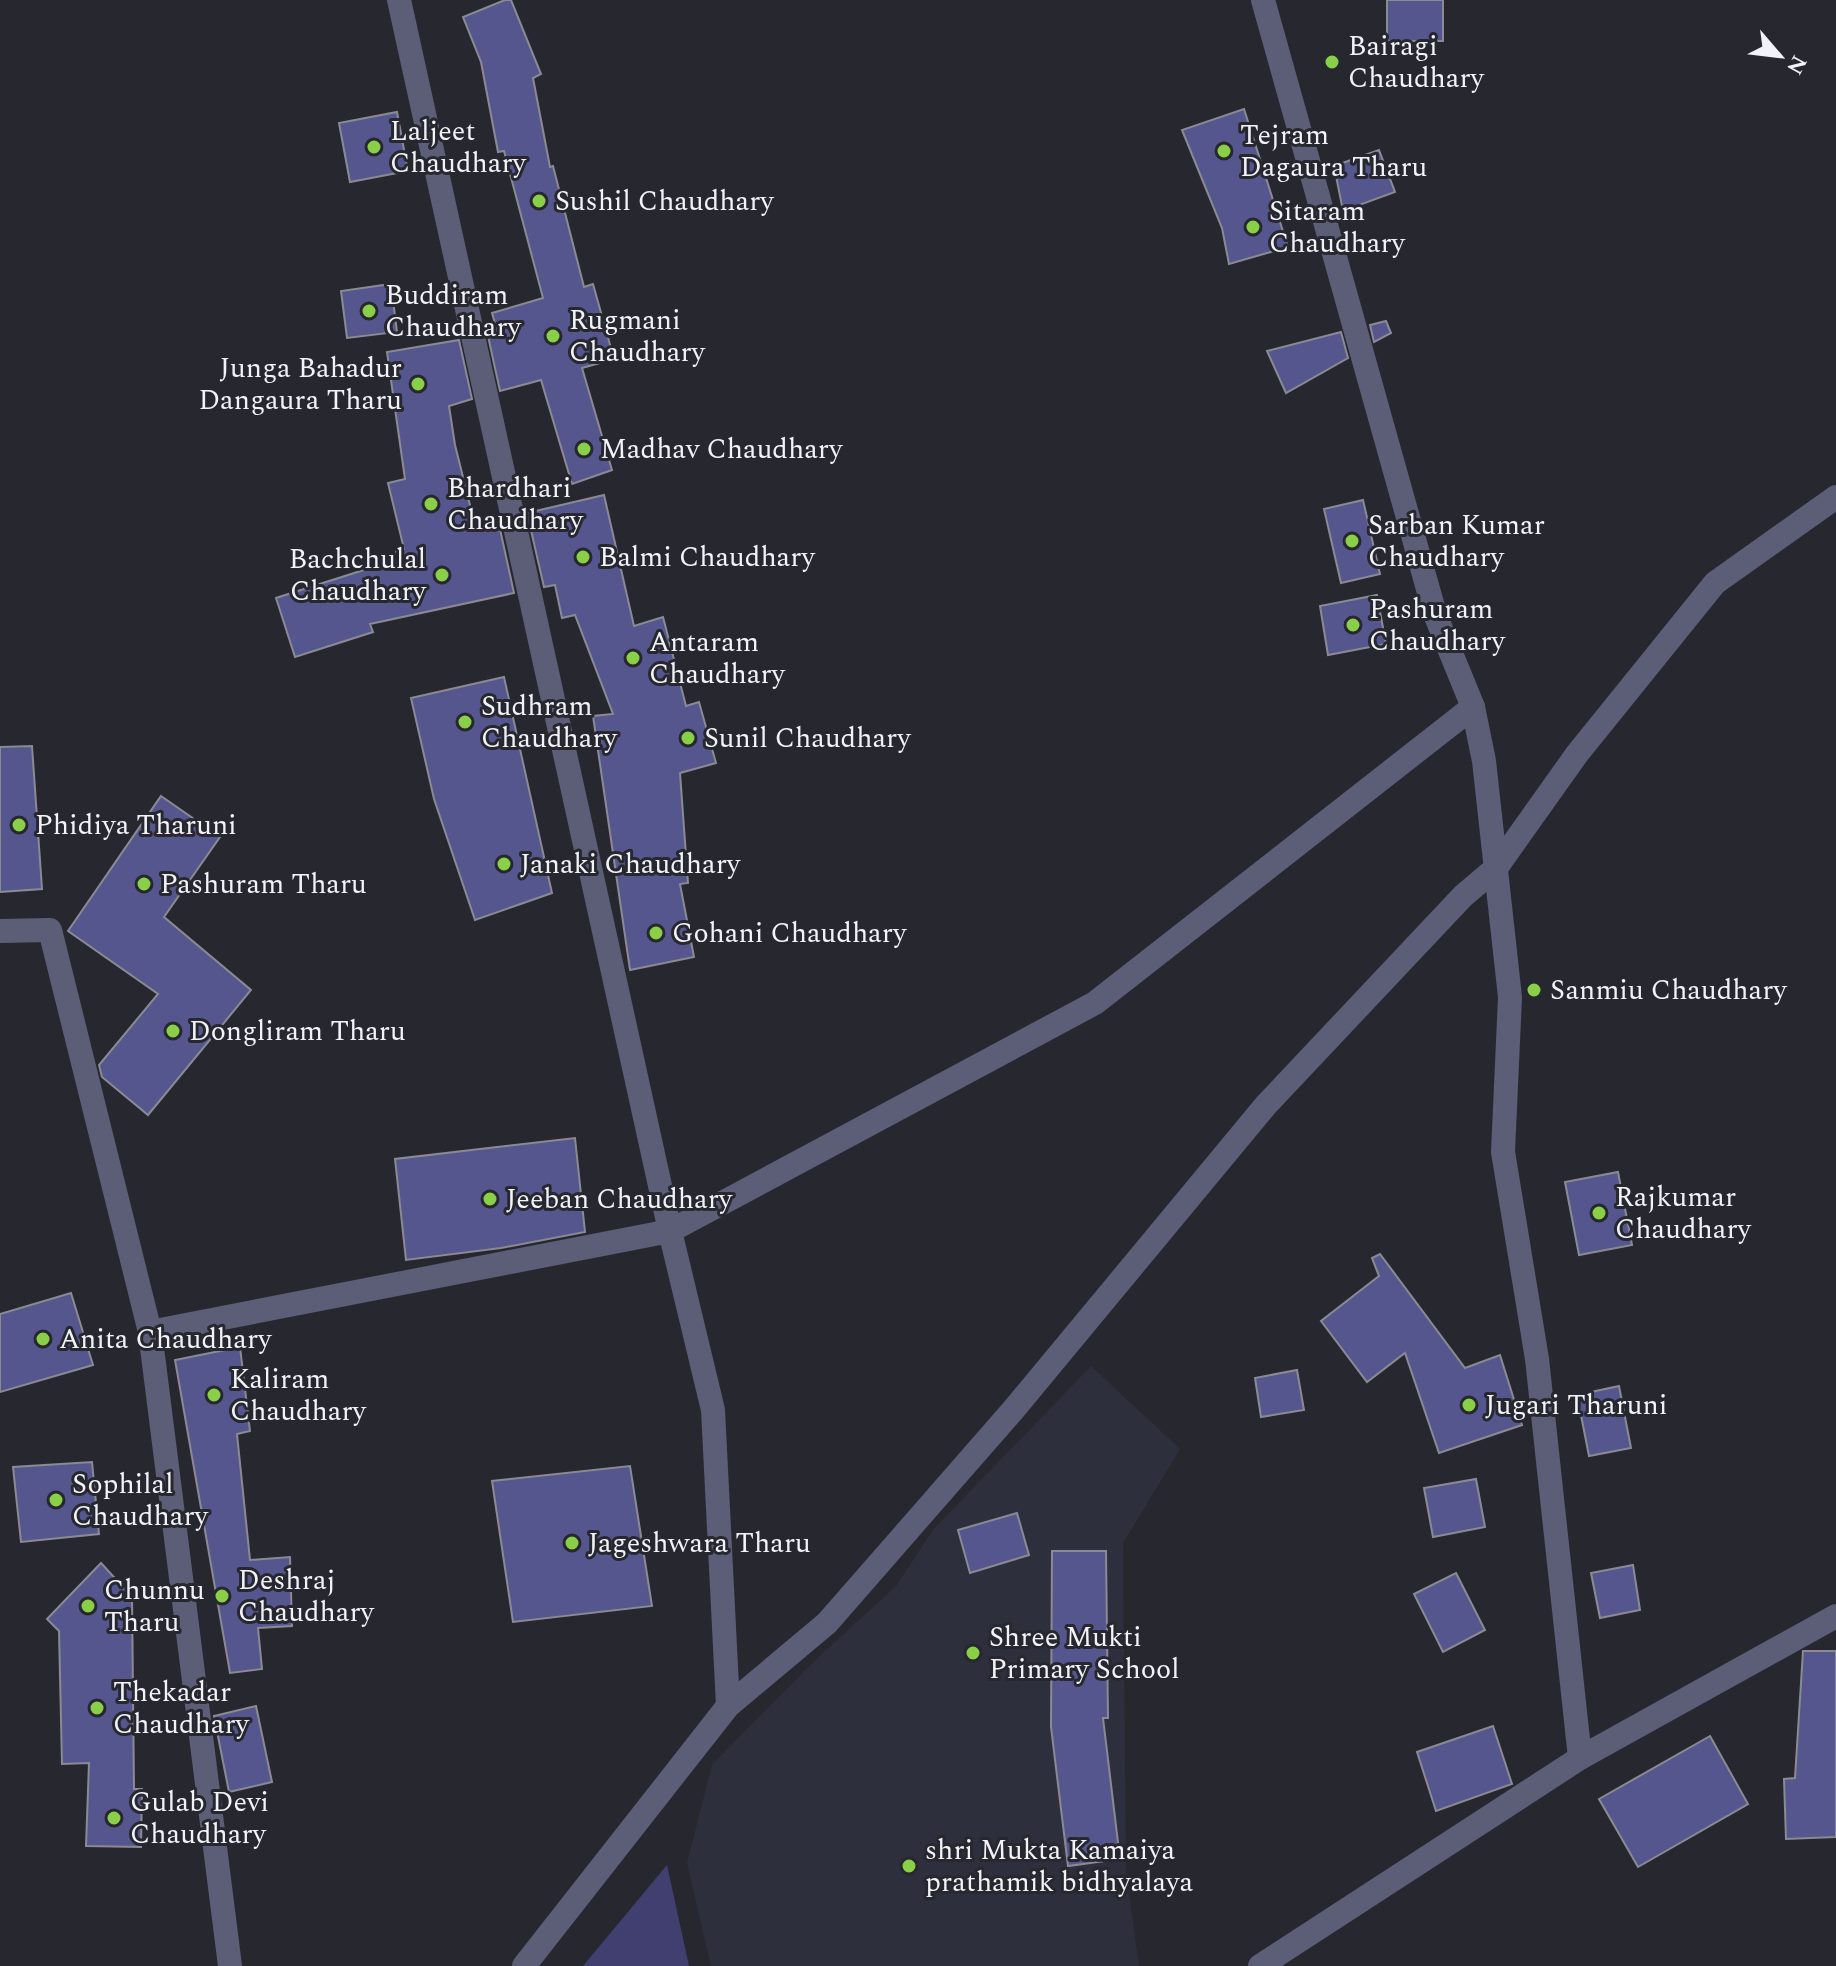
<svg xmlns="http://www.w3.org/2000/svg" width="1836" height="1966" viewBox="0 0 1836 1966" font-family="Spectral,serif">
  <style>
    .built { fill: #2e2f3c }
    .green { fill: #403f70 }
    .building { fill: #56568e; stroke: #898a93; stroke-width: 2 }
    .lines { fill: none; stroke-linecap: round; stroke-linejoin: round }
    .minor { stroke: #5c5d76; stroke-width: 24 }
    .poi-dot { fill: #89cf48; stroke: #27282f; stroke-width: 3 }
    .labels { text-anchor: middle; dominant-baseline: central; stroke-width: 6; stroke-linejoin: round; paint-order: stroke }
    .poi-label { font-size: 28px; fill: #f2f3f8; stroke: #27282f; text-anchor: start }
  </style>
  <rect width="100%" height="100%" fill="#27282f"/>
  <path class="built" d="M 1091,1366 L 1180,1449 L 1123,1543 L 1126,1872 L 1139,1966 L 711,1966 L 687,1863 L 712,1765 L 807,1668 L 896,1586 L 933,1530 Z"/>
  <path class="green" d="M 667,1865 L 689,1966 L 583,1966 Z"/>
  <g class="building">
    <path d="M 505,0 L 511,0 L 541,74 L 533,78 L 550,167 L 553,166 L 584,287 L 593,284 L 614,359 L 582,368 L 612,470 L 572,484 L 541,380 L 500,391 L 488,336 L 498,334 L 492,313 L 543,298 L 504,151 L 498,152 L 481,62 L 463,17 Z"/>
    <rect x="1387" y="0" width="56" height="41"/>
    <path d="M 1244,109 L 1288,247 L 1229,264 L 1222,228 L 1182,130 Z"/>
    <path d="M 397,112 L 408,171 L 350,182 L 339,123 Z"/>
    <path d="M 1379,150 L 1395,192 L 1343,211 L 1334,166 Z"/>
    <path d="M 391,284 L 397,332 L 347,338 L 341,291 Z"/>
    <path d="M 1386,321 L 1391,333 L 1374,342 L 1370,325 Z"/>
    <path d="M 1341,332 L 1348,358 L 1286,393 L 1267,351 Z"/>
    <path d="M 459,340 L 472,399 L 449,406 L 455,445 L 475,525 L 498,520 L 514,593 L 370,624 L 373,632 L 295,657 L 276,598 L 398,559 L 396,551 L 404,549 L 388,483 L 405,479 L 387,352 Z"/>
    <path d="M 604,495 L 634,626 L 663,617 L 686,706 L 699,702 L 716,763 L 680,773 L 688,883 L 680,884 L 694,957 L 630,970 L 593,716 L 613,714 L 575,615 L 562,618 L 555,585 L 544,587 L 527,513 Z"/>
    <path d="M 1363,500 L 1380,574 L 1341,583 L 1324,509 Z"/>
    <path d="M 1377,595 L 1386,644 L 1328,655 L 1320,606 Z"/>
    <path d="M 504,677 L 552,893 L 475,920 L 434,799 L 411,698 Z"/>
    <path d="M 32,746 L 42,889 L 0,892 L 0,747 Z"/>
    <path d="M 161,796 L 220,837 L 164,917 L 251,990 L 148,1115 L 102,1077 L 99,1065 L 158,994 L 68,931 Z"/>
    <path d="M 575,1138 L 585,1232 L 501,1248 L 406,1260 L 395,1159 Z"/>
    <path d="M 1618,1172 L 1632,1245 L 1579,1255 L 1565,1182 Z"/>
    <path d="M 1380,1254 L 1465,1368 L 1500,1355 L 1522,1425 L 1439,1453 L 1405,1353 L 1367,1382 L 1321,1321 L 1379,1276 L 1372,1258 Z"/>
    <path d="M 71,1293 L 93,1365 L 0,1392 L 0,1314 Z"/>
    <path d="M 240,1347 L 250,1431 L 237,1434 L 250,1560 L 290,1557 L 292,1626 L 258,1628 L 262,1669 L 230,1673 L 175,1360 Z"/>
    <path d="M 1297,1370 L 1304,1410 L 1261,1417 L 1255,1378 Z"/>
    <path d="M 1619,1386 L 1631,1448 L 1589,1456 L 1577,1395 Z"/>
    <path d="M 92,1462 L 99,1534 L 21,1542 L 13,1467 Z"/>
    <path d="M 630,1466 L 652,1606 L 513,1622 L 492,1481 Z"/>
    <path d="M 1476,1479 L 1485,1527 L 1433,1537 L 1424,1488 Z"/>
    <path d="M 1017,1513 L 1029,1555 L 970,1573 L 958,1530 Z"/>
    <path d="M 1052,1551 L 1106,1551 L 1108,1718 L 1103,1718 L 1120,1859 L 1068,1866 L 1051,1727 Z"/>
    <path d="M 101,1563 L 132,1597 L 134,1789 L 142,1789 L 141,1847 L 86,1846 L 89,1763 L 62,1764 L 59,1631 L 47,1619 Z"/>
    <path d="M 1633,1565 L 1640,1610 L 1600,1618 L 1591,1573 Z"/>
    <path d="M 1456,1573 L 1485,1630 L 1443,1652 L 1414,1594 Z"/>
    <path d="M 1803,1651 L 1836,1651 L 1836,1837 L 1786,1839 L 1784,1779 L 1795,1778 Z"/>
    <path d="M 256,1706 L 272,1782 L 229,1792 L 214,1716 Z"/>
    <path d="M 1493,1726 L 1512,1784 L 1436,1811 L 1417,1752 Z"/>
    <path d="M 1710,1736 L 1748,1804 L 1638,1867 L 1599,1799 Z"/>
  </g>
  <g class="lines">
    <g class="minor">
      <path d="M 399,0 L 670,1231 L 713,1410 L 728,1706"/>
      <path d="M 1263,0 L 1435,614 L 1473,707"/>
      <path d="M 0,931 L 50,930 L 150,1332 L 230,1966"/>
      <path d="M 150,1332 L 670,1231 L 1095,1003 L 1473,707 L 1484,761 L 1510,997 L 1503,1152 L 1537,1359 L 1580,1758"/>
      <path d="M 524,1966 L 728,1706 L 827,1623 L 1014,1409 L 1266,1105 L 1463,896 L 1496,868 L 1577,754 L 1715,583 L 1836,497"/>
      <path d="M 1260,1966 L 1580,1758 L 1836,1616"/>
    </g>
  </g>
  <g class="poi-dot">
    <circle cx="1332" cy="62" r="8"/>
    <circle cx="374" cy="147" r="8"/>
    <circle cx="1224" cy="151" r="8"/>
    <circle cx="539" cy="201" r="8"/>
    <circle cx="1253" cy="227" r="8"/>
    <circle cx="369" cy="311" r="8"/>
    <circle cx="553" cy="336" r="8"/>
    <circle cx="418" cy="384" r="8"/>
    <circle cx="584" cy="449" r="8"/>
    <circle cx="431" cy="504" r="8"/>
    <circle cx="1352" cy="541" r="8"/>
    <circle cx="583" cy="557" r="8"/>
    <circle cx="442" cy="575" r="8"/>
    <circle cx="1353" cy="625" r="8"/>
    <circle cx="633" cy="658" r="8"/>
    <circle cx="465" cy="722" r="8"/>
    <circle cx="688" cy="738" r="8"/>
    <circle cx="19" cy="825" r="8"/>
    <circle cx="504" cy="864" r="8"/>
    <circle cx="144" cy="884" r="8"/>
    <circle cx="656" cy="933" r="8"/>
    <circle cx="1534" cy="990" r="8"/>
    <circle cx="173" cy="1031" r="8"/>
    <circle cx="490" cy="1199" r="8"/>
    <circle cx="1599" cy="1213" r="8"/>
    <circle cx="43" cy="1339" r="8"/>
    <circle cx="214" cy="1395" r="8"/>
    <circle cx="1469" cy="1405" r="8"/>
    <circle cx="56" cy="1500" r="8"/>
    <circle cx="572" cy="1543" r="8"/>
    <circle cx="222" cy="1596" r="8"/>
    <circle cx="88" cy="1606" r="8"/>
    <circle cx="973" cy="1653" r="8"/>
    <circle cx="97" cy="1708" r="8"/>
    <circle cx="114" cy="1818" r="8"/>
    <circle cx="909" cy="1866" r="8"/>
  </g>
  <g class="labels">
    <g class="poi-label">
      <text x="1348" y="46">Bairagi<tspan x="1348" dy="32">Chaudhary</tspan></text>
      <text x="390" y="131">Laljeet<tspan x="390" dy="32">Chaudhary</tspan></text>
      <text x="1240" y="135">Tejram<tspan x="1240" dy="32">Dagaura Tharu</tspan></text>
      <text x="555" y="201">Sushil Chaudhary</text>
      <text x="1269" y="211">Sitaram<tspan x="1269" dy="32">Chaudhary</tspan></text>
      <text x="385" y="295">Buddiram<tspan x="385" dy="32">Chaudhary</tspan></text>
      <text x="569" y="320">Rugmani<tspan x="569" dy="32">Chaudhary</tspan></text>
      <text x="402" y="368" text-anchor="end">Junga Bahadur<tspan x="402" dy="32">Dangaura Tharu</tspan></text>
      <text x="600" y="449">Madhav Chaudhary</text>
      <text x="447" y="488">Bhardhari<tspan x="447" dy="32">Chaudhary</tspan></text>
      <text x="1368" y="525">Sarban Kumar<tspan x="1368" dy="32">Chaudhary</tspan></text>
      <text x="599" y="557">Balmi Chaudhary</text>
      <text x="426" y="559" text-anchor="end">Bachchulal<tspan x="426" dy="32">Chaudhary</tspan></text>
      <text x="1369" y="609">Pashuram<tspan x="1369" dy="32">Chaudhary</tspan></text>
      <text x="649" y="642">Antaram<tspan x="649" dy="32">Chaudhary</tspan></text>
      <text x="481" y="706">Sudhram<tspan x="481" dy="32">Chaudhary</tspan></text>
      <text x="704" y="738">Sunil Chaudhary</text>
      <text x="35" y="825">Phidiya Tharuni</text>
      <text x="520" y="864">Janaki Chaudhary</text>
      <text x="160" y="884">Pashuram Tharu</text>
      <text x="672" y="933">Gohani Chaudhary</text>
      <text x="1550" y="990">Sanmiu Chaudhary</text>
      <text x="189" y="1031">Dongliram Tharu</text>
      <text x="1615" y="1197">Rajkumar<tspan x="1615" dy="32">Chaudhary</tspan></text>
      <text x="506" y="1199">Jeeban Chaudhary</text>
      <text x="59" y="1339">Anita Chaudhary</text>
      <text x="230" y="1379">Kaliram<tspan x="230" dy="32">Chaudhary</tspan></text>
      <text x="1485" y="1405">Jugari Tharuni</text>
      <text x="72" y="1484">Sophilal<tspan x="72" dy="32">Chaudhary</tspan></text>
      <text x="588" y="1543">Jageshwara Tharu</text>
      <text x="238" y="1580">Deshraj<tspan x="238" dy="32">Chaudhary</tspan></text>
      <text x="104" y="1590">Chunnu<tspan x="104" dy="32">Tharu</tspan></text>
      <text x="989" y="1637">Shree Mukti<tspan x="989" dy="32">Primary School</tspan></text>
      <text x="113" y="1692">Thekadar<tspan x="113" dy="32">Chaudhary</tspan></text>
      <text x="130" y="1802">Gulab Devi<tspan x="130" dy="32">Chaudhary</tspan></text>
      <text x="925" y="1850">shri Mukta Kamaiya<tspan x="925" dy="32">prathamik bidhyalaya</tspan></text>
    </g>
  </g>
  <g transform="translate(1780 56) rotate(118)" stroke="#27282f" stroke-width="6" paint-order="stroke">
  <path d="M0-6L14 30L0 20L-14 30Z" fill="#f2f3f8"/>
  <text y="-12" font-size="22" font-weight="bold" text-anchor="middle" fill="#f2f3f8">N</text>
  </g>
</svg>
